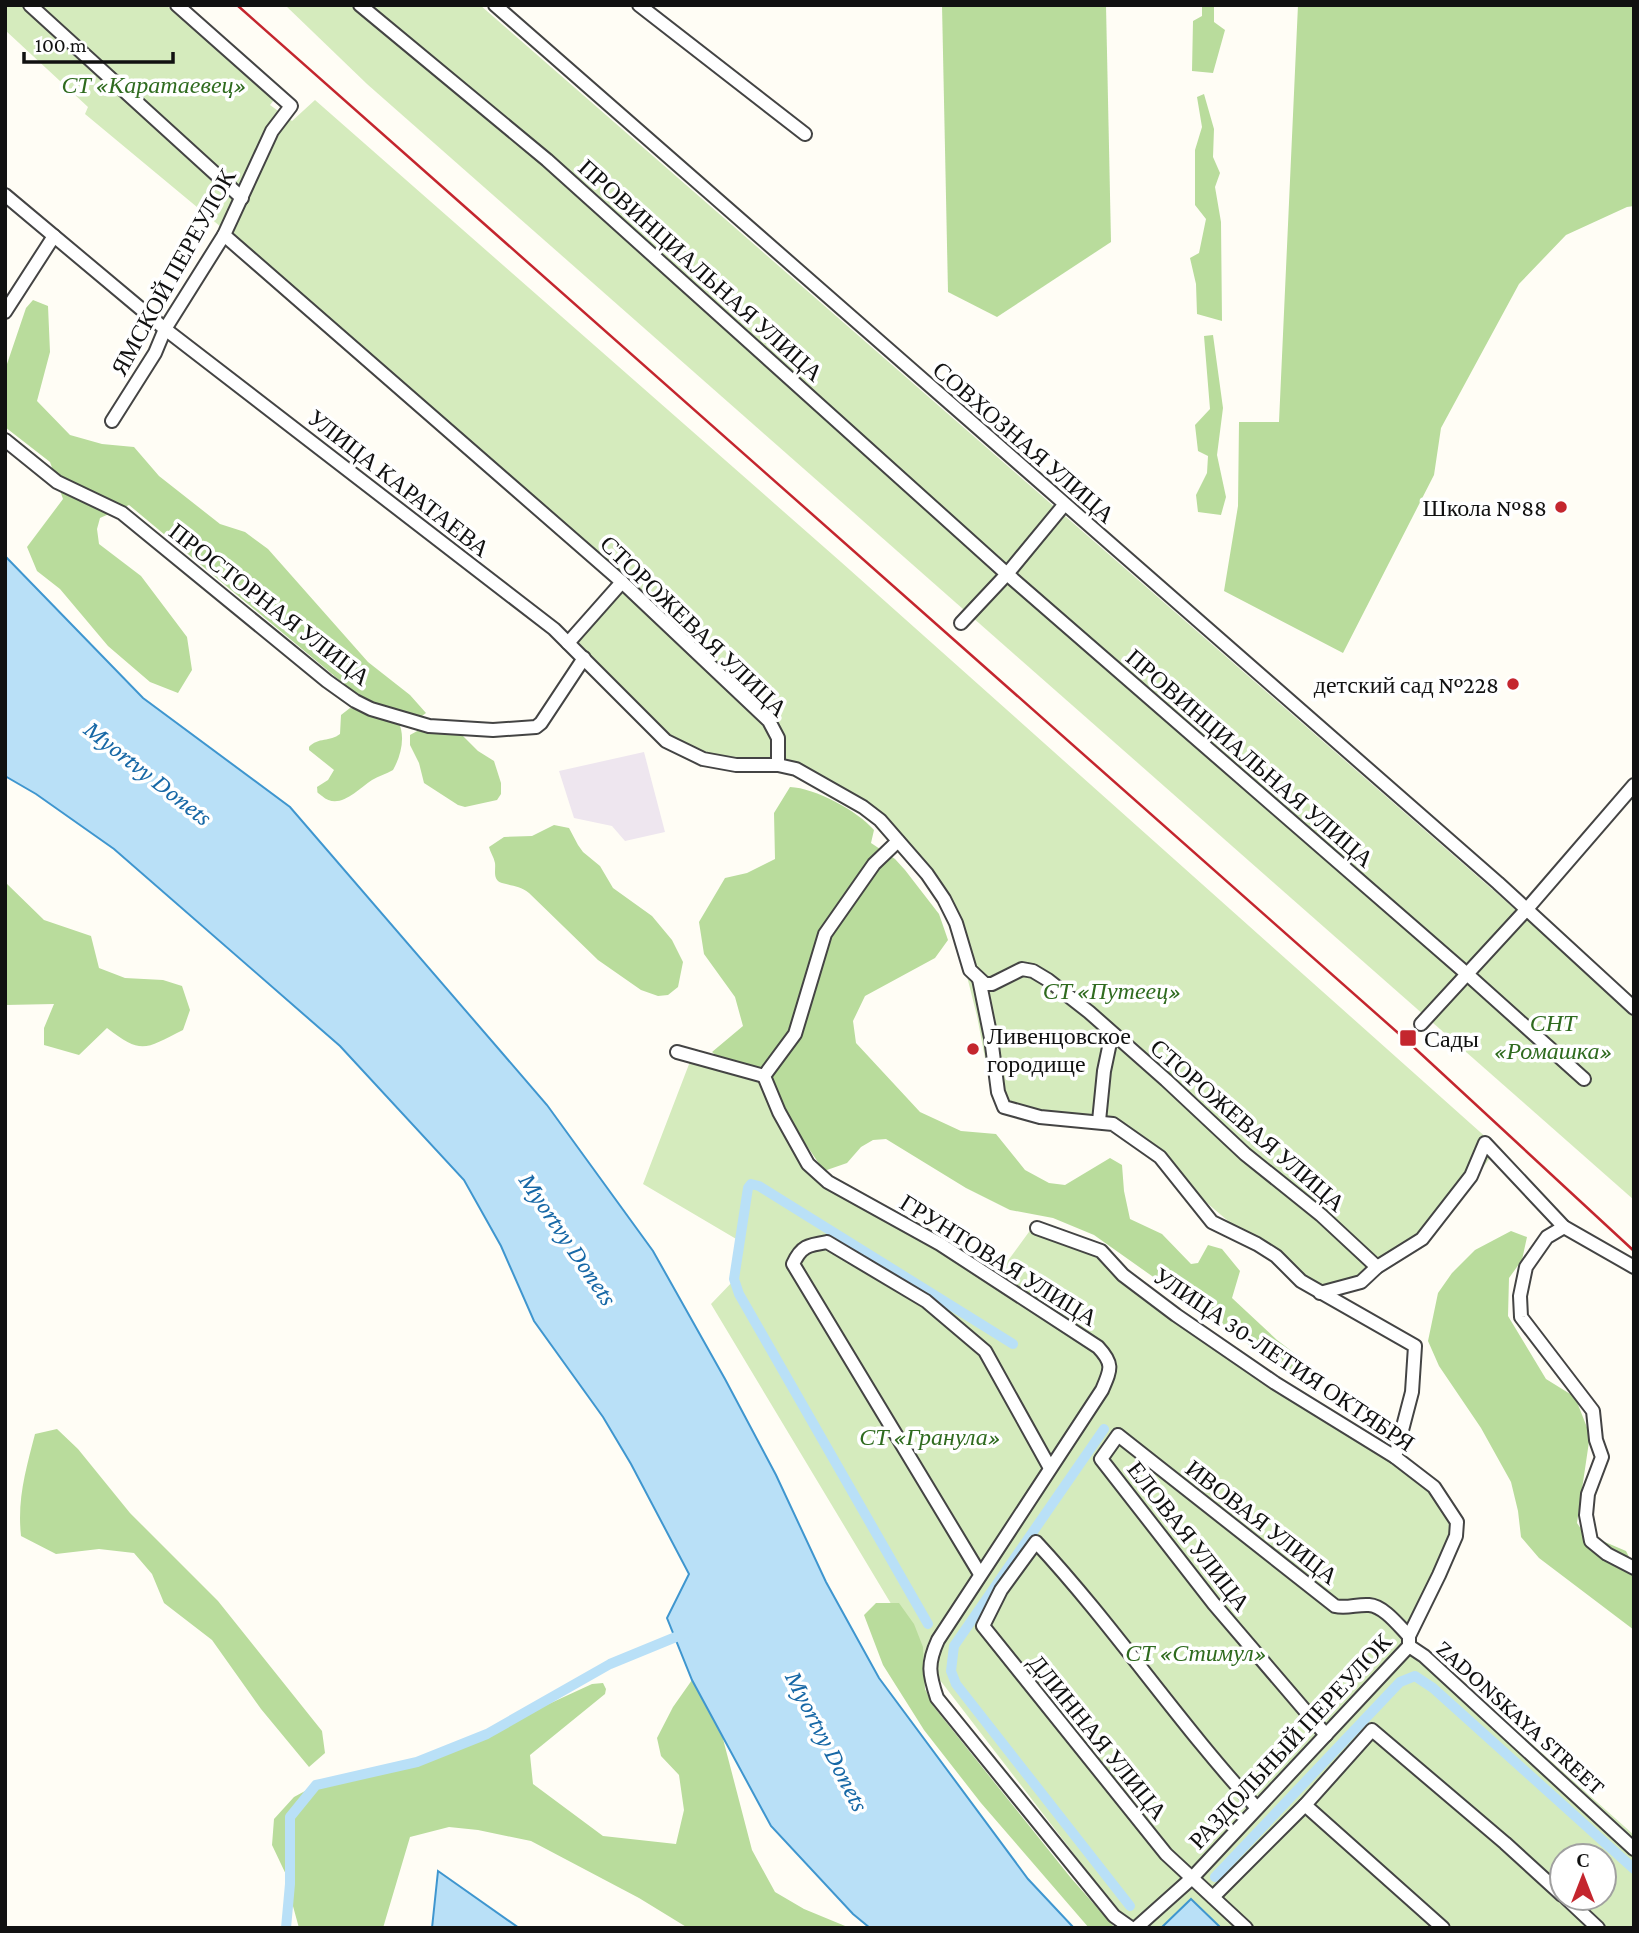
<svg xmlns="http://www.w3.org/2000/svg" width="1639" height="1933" viewBox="0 0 1639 1933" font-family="'Crimson Pro',serif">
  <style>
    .industrial { fill: #eee6ef }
    .green { fill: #d5ebbd; fill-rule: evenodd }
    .forest { fill: #b9dc9c }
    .water { fill: #b9e0f7; stroke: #3f96cf; stroke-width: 2 }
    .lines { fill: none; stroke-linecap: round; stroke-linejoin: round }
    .canal { stroke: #b9e0f7; stroke-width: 10 }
    .minor-casing { stroke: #444; stroke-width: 16 }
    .minor { stroke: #fff; stroke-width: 12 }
    .rail { stroke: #c4262e; stroke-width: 2.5 }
    .poi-dot { fill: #c4262e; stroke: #fff; stroke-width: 2.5 }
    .labels { text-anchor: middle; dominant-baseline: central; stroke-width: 7; stroke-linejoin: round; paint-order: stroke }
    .park-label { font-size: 24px; font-style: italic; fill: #2f6b1f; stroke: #fff }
    .street-label { font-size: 24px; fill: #111; stroke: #fff }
    .poi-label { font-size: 24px; fill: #111; stroke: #fff; text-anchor: end }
    .water-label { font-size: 26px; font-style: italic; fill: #1768a6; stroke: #fff }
  </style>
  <rect width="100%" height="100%" fill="#fffdf5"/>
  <path class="industrial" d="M 644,752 L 665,832 L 625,841 L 612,826 L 574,818 L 559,771 Z"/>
  <g class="green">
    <path d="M 5,5 L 166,5 L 274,100 L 270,105 L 292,121 L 315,100 L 841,562 L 1498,1148 C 1465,1189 1434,1240 1388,1268 C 1368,1281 1339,1284 1315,1287 L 1290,1260 L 1241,1232 L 1119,1128 L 1030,1121 L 1002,1110 L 992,1095 L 977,1016 L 957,937 L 944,908 L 889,838 L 838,790 L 794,768 L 685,755 L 568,646 L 622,581 L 227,232 L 85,114 L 88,107 L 5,30 Z"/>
    <path d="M 285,5 L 480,5 L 1634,1013 L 1634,1200 L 367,84 Z"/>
    <path d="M 691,1059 L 774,1085 L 779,1105 L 800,1134 L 820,1171 L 996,1277 L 1034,1225 L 1097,1251 L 1233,1352 L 1347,1424 L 1448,1505 L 1457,1526 L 1417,1629 L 1416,1641 L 1634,1835 L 1634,1928 L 1131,1928 L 926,1662 L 711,1304 L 737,1277 L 743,1243 L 643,1184 ZM 1562,1856 L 1604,1856 L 1604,1898 L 1562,1898 Z"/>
  </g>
  <g class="forest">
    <path d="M 942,5 L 1106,5 L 1111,242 L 997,317 L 948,292 Z"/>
    <path d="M 1202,5 L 1214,5 L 1214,22 L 1225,30 L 1213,73 L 1192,71 L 1193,21 L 1202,16 Z"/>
    <path d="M 1298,5 L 1634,5 L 1634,206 L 1627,207 L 1566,235 L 1519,284 L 1441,428 L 1434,475 L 1343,653 L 1224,591 L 1238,506 L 1239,422 L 1279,422 Z"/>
    <path d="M 1204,94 L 1214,129 L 1213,157 L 1220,173 L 1215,187 L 1221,222 L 1222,321 L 1197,314 L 1196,284 L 1190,258 L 1199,253 L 1206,219 L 1195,205 L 1195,150 L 1202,127 L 1197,97 Z"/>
    <path d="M 33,300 L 48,306 L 50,352 L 37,401 L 70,435 L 102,444 L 134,447 L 159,476 L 220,524 L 245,532 L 268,549 L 368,662 L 410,695 L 426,713 L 415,721 L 356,694 L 129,505 L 100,518 L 97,529 L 99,544 L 141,576 L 187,637 L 192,670 L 178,693 L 150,682 L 108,646 L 60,589 L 37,571 L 27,547 L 63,499 L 50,462 L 5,427 L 7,364 L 26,308 Z"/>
    <path d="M 1213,335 L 1223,408 L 1217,455 L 1226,497 L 1221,515 L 1198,512 L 1196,495 L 1207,473 L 1208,456 L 1198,451 L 1195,425 L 1210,409 L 1204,336 Z"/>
    <path d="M 350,708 L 398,721 C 406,736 401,756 393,770 C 386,774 379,776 372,780 C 357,790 339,811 322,796 C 316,791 318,795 317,787 L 328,780 L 334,770 L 309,750 L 309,747 C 318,737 330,742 340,734 L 341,715 Z"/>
    <path d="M 419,730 L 449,730 L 463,736 L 478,751 L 494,761 L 501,783 L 501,794 L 497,800 L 465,807 L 458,805 L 424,783 L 419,763 L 410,745 L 410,735 Z"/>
    <path d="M 790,787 C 815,788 858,811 874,830 L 871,843 L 895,859 L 905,870 L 939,914 L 948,940 L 935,958 L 865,996 L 853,1021 L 856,1043 L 920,1112 L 961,1131 L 996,1134 L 1025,1170 L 1049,1183 L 1065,1185 L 1110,1158 L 1122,1165 L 1124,1191 L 1130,1219 L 1162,1234 L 1191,1264 L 1198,1263 L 1208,1245 L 1222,1249 L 1240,1271 L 1232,1298 L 1277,1340 L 1306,1362 L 1309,1374 L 1286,1371 L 1094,1235 L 1053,1218 L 1010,1210 L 966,1188 L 886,1139 L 873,1140 L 861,1147 L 847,1163 L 824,1171 L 779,1105 L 762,1069 L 727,1064 L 712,1052 L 743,1026 L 735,997 L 704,954 L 699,922 L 725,878 L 747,873 L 775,859 L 774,813 Z"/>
    <path d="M 554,825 L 569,828 L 578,845 L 583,852 L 600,866 L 613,888 L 652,916 L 672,940 L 683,962 L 678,987 L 668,995 L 658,996 L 641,990 L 598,960 L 529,893 C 520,886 512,886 502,883 C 492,880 496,870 495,863 C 494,857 490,852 489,847 L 504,837 L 532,836 Z"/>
    <path d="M 5,882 L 44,920 L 91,936 L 99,968 L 125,978 L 163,980 L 182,986 L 190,1010 L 183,1030 C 145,1049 142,1055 107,1028 L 79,1055 L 44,1045 L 44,1028 L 54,1004 L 5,1005 Z"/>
    <path d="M 1511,1231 L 1527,1237 L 1522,1260 L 1509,1278 L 1508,1316 L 1546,1379 L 1575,1397 L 1590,1435 L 1577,1523 L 1584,1533 L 1626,1551 L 1634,1567 L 1634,1630 L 1539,1558 L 1521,1537 L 1518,1511 L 1511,1482 L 1481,1428 L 1439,1366 L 1428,1341 L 1438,1293 L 1452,1273 L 1475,1250 Z"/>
    <path d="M 57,1429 L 78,1449 L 130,1513 L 218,1601 L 322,1731 L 325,1753 L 309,1767 L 261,1709 L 212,1640 L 164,1603 L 152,1574 L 134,1553 L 99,1549 L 56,1554 L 21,1536 C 17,1499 26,1469 35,1434 Z"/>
    <path d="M 876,1603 L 899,1603 L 914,1624 L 923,1647 L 925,1689 L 934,1707 L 1071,1878 L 1115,1928 L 1089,1928 L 981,1803 L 924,1730 L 883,1665 L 864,1615 Z"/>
    <path d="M 692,1680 L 722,1735 L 752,1850 L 775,1892 L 804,1909 L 850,1928 L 688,1928 L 639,1898 L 531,1841 L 478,1830 L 449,1827 L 410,1837 L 383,1928 L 299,1928 L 288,1888 L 290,1883 L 272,1845 L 274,1819 L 294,1797 L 316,1785 L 417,1762 L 466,1742 L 592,1684 L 603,1683 L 606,1689 L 605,1694 L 530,1755 L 533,1784 L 603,1836 L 676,1844 L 684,1810 L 679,1775 L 661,1756 L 657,1738 L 673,1707 Z"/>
  </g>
  <g class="water">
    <path d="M 5,556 L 143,698 L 290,807 L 547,1105 L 653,1251 L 725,1379 L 776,1475 L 826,1582 L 879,1678 L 1028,1879 L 1074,1928 L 870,1928 L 853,1914 L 771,1826 L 692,1680 L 667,1618 L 689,1574 L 631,1464 L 603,1417 L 534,1321 L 501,1246 L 464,1180 L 340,1046 L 114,849 L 36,794 L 5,776 Z"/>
    <path d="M 438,1871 L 519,1928 L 432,1928 Z"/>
    <path d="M 1191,1899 L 1221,1928 L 1161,1928 Z"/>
  </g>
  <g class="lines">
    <g class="canal">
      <path d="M 1104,1429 L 954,1646 L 951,1671 L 956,1684 L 1130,1906"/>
      <path d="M 928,1624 L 739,1294 L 734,1279 L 748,1188 L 751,1184 L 759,1186 L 1013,1344"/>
      <path d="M 1215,1877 L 1400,1682 L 1415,1676 L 1433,1688 L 1634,1869"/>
      <path d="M 286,1928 L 290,1884 L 290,1817 L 316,1785 L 417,1762 L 487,1734 L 610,1664 L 688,1632"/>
    </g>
    <defs>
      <g id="minor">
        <path d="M 30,5 L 242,198"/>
        <path d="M 360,5 L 547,160 L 1007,574 L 1467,974 L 1584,1079"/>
        <path d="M 495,5 L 1498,883 L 1634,1008"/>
        <path d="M 639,5 L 805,134"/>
        <path d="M 5,195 L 165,329 L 554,629 L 666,741 L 703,759 L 736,765 L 778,765 L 796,769 L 863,807 L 880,820 L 927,874 L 944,899 L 956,923 L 970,970 L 985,984 L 992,984 L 1022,969 L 1033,971 L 1048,980 L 1089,1012 L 1166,1080 L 1245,1154 L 1321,1215 L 1377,1267"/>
        <path d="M 224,235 L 622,582 L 769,721 L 778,738 L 778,765"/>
        <path d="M 5,312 L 54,236"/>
        <path d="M 112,421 L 155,353 L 165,329 L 224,235 L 272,131 L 291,106 L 177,5"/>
        <path d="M 5,440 L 57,482 L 122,513 L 327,681 L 355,701 L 371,709 L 429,726 L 493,730 L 536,727 L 541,723 L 584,658"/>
        <path d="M 961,623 L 1007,574 L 1064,505"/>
        <path d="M 568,643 L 622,582"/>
        <path d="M 898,841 L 874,864 L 825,934 L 795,1034 L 764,1076 L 779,1112 L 808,1164 L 828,1182 L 940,1244 L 1098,1347 C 1114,1364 1111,1369 1102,1390 L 938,1640 C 927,1664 929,1674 937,1698 L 1114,1916 L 1131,1928"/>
        <path d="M 979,979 L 991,1038 L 998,1092 L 1004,1107 L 1040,1117 L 1113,1124 L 1160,1157 L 1212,1222 L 1257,1244 L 1276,1256 L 1301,1281 L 1415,1346 L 1412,1392 L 1395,1457"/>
        <path d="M 1421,1024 L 1526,910 L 1634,785"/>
        <path d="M 677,1052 L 764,1076"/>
        <path d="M 1099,1121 L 1104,1071 L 1112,1033"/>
        <path d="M 1564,1227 L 1547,1237 L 1526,1267 L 1520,1296 L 1521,1317 L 1593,1411 L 1596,1440 L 1602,1457 L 1588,1494 L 1586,1515 L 1591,1541 L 1607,1554 L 1634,1568"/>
        <path d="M 1037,1228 L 1101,1251 L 1123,1275 L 1176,1315 L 1275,1383 L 1395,1457 L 1434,1487 L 1457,1522 L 1456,1536 L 1439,1575 L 1409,1636 L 1409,1646 L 1192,1878 L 1136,1928"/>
        <path d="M 1320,1293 L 1361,1282 L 1377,1267 L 1422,1239 L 1471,1176 L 1485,1143 L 1564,1227 L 1634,1267"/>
        <path d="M 980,1574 L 793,1264 C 801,1246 808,1245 827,1242 L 926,1301 L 985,1351 L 1050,1468"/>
        <path d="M 1409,1646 L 1424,1656 L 1634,1849"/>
        <path d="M 1326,1735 L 1214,1604 L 1101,1459 L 1118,1435 L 1335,1606 C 1347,1609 1357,1604 1369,1605 C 1384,1606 1399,1626 1409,1636"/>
        <path d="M 1305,1805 L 1443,1928"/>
        <path d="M 1213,1897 L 1305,1805 L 1372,1730 L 1505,1843 L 1562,1895"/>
        <path d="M 1566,1898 L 1598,1928"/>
        <path d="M 1246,1928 L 1166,1854 L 983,1626 L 1001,1590 L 1036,1542 C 1115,1627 1179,1724 1257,1808"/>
      </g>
    </defs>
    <use href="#minor" class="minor-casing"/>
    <use href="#minor" class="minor"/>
    <path class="rail" d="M 237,5 L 1406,1040 L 1634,1251"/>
  </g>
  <g class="poi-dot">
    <circle cx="1561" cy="507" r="7"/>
    <circle cx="1513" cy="684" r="7"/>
    <rect x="1399" y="1029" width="18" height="18" rx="3.5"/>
    <circle cx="973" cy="1049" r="7"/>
  </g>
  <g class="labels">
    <g class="park-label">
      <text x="154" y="84">СТ «Каратаевец»</text>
      <text x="1112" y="990">СТ «Путеец»</text>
      <text x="1553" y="1022">СНТ<tspan x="1553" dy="28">«Ромашка»</tspan></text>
      <text x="930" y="1436">СТ «Гранула»</text>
      <text x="1196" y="1652">СТ «Стимул»</text>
    </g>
    <g class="street-label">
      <text transform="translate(701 270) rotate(42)">ПРОВИНЦИАЛЬНАЯ УЛИЦА</text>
      <text transform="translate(173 272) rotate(-61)">ЯМСКОЙ ПЕРЕУЛОК</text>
      <text transform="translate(1024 442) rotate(41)">СОВХОЗНАЯ УЛИЦА</text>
      <text transform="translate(399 483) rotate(38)">УЛИЦА КАРАТАЕВА</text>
      <text transform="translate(270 604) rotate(38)">ПРОСТОРНАЯ УЛИЦА</text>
      <text transform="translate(694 626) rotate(44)">СТОРОЖЕВАЯ УЛИЦА</text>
      <text transform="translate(1250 758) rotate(41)">ПРОВИНЦИАЛЬНАЯ УЛИЦА</text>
      <text transform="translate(1248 1125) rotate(41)">СТОРОЖЕВАЯ УЛИЦА</text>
      <text transform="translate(999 1260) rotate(32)">ГРУНТОВАЯ УЛИЦА</text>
      <text transform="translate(1284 1359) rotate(34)">УЛИЦА 30-ЛЕТИЯ ОКТЯБРЯ</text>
      <text transform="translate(1262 1522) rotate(38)">ИВОВАЯ УЛИЦА</text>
      <text transform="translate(1189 1536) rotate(52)">ЕЛОВАЯ УЛИЦА</text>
      <text transform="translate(1521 1717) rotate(42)">ZADONSKAYA STREET</text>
      <text transform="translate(1098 1737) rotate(51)">ДЛИННАЯ УЛИЦА</text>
      <text transform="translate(1290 1741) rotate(-47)">РАЗДОЛЬНЫЙ ПЕРЕУЛОК</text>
    </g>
    <g class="poi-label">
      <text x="1547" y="507">Школа №88</text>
      <text x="1499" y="684">детский сад №228</text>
      <text x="987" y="1035" text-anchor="start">Ливенцовское<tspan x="987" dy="28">городище</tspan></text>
      <text x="1424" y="1038" text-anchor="start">Сады</text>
    </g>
    <g class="water-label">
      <text transform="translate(148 773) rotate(38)">Myortvy Donets</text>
      <text transform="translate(568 1239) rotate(56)">Myortvy Donets</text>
      <text transform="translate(827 1741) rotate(63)">Myortvy Donets</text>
    </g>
  </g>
  <rect width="1639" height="1933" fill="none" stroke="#111111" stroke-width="14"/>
  <g transform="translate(1583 1877)"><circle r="33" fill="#ffffff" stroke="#a0a0a0" stroke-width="2"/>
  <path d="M0-5L12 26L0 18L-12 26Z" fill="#c4262e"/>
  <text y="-10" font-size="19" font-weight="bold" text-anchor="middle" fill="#111111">С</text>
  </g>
  <path d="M24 52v10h149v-10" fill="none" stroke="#111111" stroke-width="3.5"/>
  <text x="35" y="52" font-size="21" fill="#111111" stroke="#ffffff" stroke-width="5" paint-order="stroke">100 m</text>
</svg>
